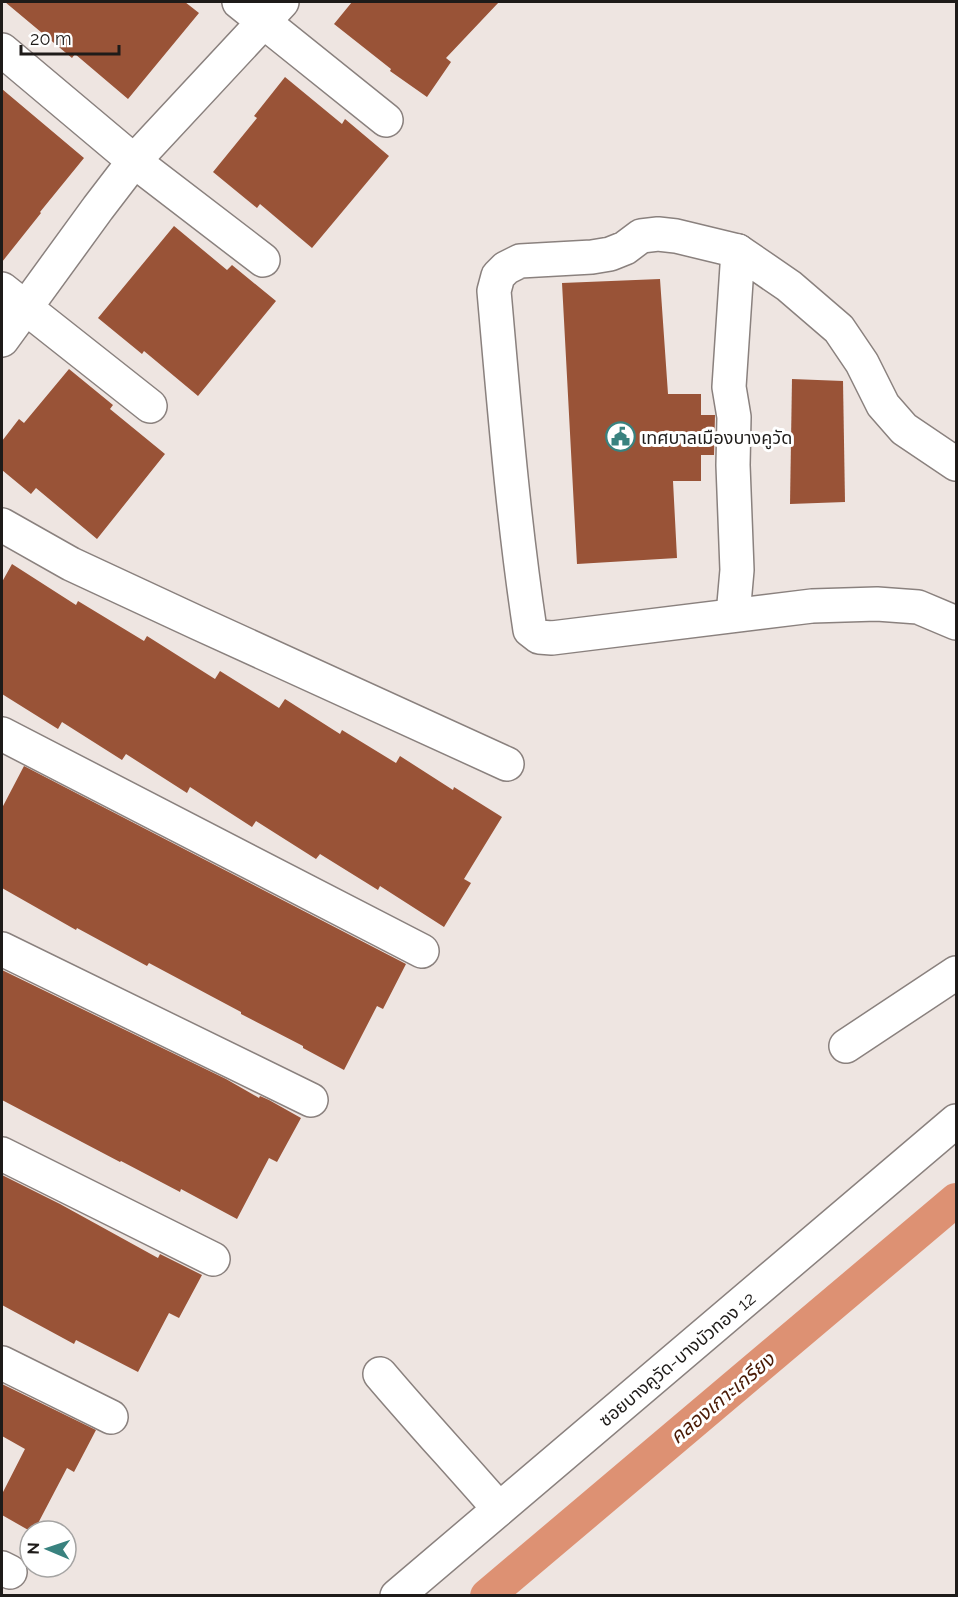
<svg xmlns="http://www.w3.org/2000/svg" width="958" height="1597" viewBox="0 0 958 1597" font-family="Raleway,'Noto Sans Thai',sans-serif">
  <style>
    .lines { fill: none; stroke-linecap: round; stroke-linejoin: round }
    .canal { stroke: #dd9173; stroke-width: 34 }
    .building { fill: #995337 }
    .minor-casing { stroke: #8a817e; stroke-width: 36 }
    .minor { stroke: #fff; stroke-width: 33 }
    .labels { text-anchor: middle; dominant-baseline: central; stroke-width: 6; stroke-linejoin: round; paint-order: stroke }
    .poi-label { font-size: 18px; fill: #1e1b19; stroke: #fff; text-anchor: start }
    .street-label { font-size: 18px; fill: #1e1b19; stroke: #fff }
    .water-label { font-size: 20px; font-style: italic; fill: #4a1a05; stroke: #fff }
  </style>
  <rect width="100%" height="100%" fill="#eee5e1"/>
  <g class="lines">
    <path class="canal" d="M 487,1596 L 956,1200"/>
  </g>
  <g class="building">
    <path d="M 5,2 L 185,2 L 199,13 L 128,99 L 75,54 L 72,58 Z"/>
    <path d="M 352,2 L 499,2 L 446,58 L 451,62 L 427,97 L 390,71 L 391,69 L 334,24 Z"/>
    <path d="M 285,77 L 342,124 L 345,119 L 389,156 L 312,248 L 260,204 L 257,208 L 213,172 L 257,118 L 254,116 Z"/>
    <path d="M 2,89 L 84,158 L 40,212 L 41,213 L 2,262 Z"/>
    <path d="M 174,226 L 227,270 L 232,265 L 276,301 L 198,396 L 144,351 L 142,354 L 98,318 Z"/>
    <path d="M 660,279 L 668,394 L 701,394 L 701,415 L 715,415 L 714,455 L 701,455 L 701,481 L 673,481 L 677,558 L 577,564 L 562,283 Z"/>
    <path d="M 69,369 L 113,405 L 110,409 L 165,454 L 97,539 L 36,488 L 31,494 L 2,470 L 2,441 L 19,419 L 24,423 Z"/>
    <path d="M 792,379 L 843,381 L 845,502 L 790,504 Z"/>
    <path d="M 12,564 L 76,605 L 78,601 L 144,641 L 147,636 L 215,679 L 220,671 L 279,708 L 285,699 L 340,734 L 342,730 L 396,763 L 400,756 L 453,790 L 454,787 L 502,817 L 464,879 L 471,883 L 444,927 L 380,886 L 378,890 L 320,854 L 316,859 L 256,821 L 252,827 L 190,787 L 187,793 L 126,754 L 122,760 L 62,722 L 58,729 L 2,694 L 2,582 Z"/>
    <path d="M 24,766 L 406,964 L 383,1009 L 377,1006 L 344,1070 L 303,1048 L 303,1046 L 241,1014 L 241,1012 L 149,963 L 147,966 L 77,928 L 76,930 L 2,888 L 2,808 Z"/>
    <path d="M 2,970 L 226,1079 L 259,1098 L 260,1096 L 269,1100 L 301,1118 L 277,1162 L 269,1158 L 237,1219 L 181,1189 L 180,1192 L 121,1161 L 120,1162 L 2,1100 Z"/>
    <path d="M 2,1175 L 60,1204 L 158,1258 L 160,1254 L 202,1275 L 179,1318 L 169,1313 L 138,1372 L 76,1340 L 74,1344 L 2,1305 Z"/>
    <path d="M 2,1384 L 96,1430 L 74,1472 L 67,1468 L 34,1531 L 30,1531 L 2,1515 L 2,1494 L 25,1449 L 2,1436 Z"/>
  </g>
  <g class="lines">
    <defs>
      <g id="minor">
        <path d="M 239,2 L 386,120"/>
        <path d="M 2,50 L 134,161 L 263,260"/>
        <path d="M 738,251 L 676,236 L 658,234 L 641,236 L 625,248 L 610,254 L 592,257 L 520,261 L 506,268 L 498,276 L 494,291 C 504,404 513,518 530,630 L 539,637 L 552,638 L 812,606 L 877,604 L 918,607 L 956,623"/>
        <path d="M 2,289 L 150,406"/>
        <path d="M 2,340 L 98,208 L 134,161 L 282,2"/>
        <path d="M 2,525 L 71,564 L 198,623 L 507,764"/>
        <path d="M 733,615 L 737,570 L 733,465 L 734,417 L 729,387 L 738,251 L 789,286 L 839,329 L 862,363 L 883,405 L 904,429 L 956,464"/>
        <path d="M 2,734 L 422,951"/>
        <path d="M 2,949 L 311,1100"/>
        <path d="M 846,1046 L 956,973"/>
        <path d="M 2,1154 L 213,1259"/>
        <path d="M 2,1363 L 111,1417"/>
        <path d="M 380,1374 C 419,1420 460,1464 499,1509"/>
        <path d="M 2,1568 L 10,1572"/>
        <path d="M 397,1596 L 956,1121"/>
      </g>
    </defs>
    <use href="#minor" class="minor-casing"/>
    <use href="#minor" class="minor"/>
  </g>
  <defs>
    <symbol id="civic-ring" viewBox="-11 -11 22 22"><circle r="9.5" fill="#fff" stroke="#39827f" stroke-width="1.5"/><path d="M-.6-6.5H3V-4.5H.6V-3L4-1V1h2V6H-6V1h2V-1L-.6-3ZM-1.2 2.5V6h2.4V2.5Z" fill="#39827f"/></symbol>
  </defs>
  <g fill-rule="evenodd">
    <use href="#civic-ring" x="604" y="420" width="33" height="33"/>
  </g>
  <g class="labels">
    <g class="poi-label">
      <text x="641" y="437">เทศบาลเมืองบางคูวัด</text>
    </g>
    <g class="street-label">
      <text transform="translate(677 1359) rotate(-40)">ซอยบางคูวัด-บางบัวทอง 12</text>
    </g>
    <g class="water-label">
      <text transform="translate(722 1398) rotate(-40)">คลองเกาะเกรียง</text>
    </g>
  </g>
  <rect width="958" height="1597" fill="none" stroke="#1e1b19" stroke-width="6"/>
  <g transform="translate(48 1549) rotate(272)"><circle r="28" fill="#ffffff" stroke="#a5a4a3" stroke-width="1.5"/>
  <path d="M0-4.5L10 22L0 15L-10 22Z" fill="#39827f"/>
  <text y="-9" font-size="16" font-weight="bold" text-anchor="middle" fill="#1e1b19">N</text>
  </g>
  <path d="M21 45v9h98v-9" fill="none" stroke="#1e1b19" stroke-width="3"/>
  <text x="30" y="45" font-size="18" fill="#1e1b19" stroke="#ffffff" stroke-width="4.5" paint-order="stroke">20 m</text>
</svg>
